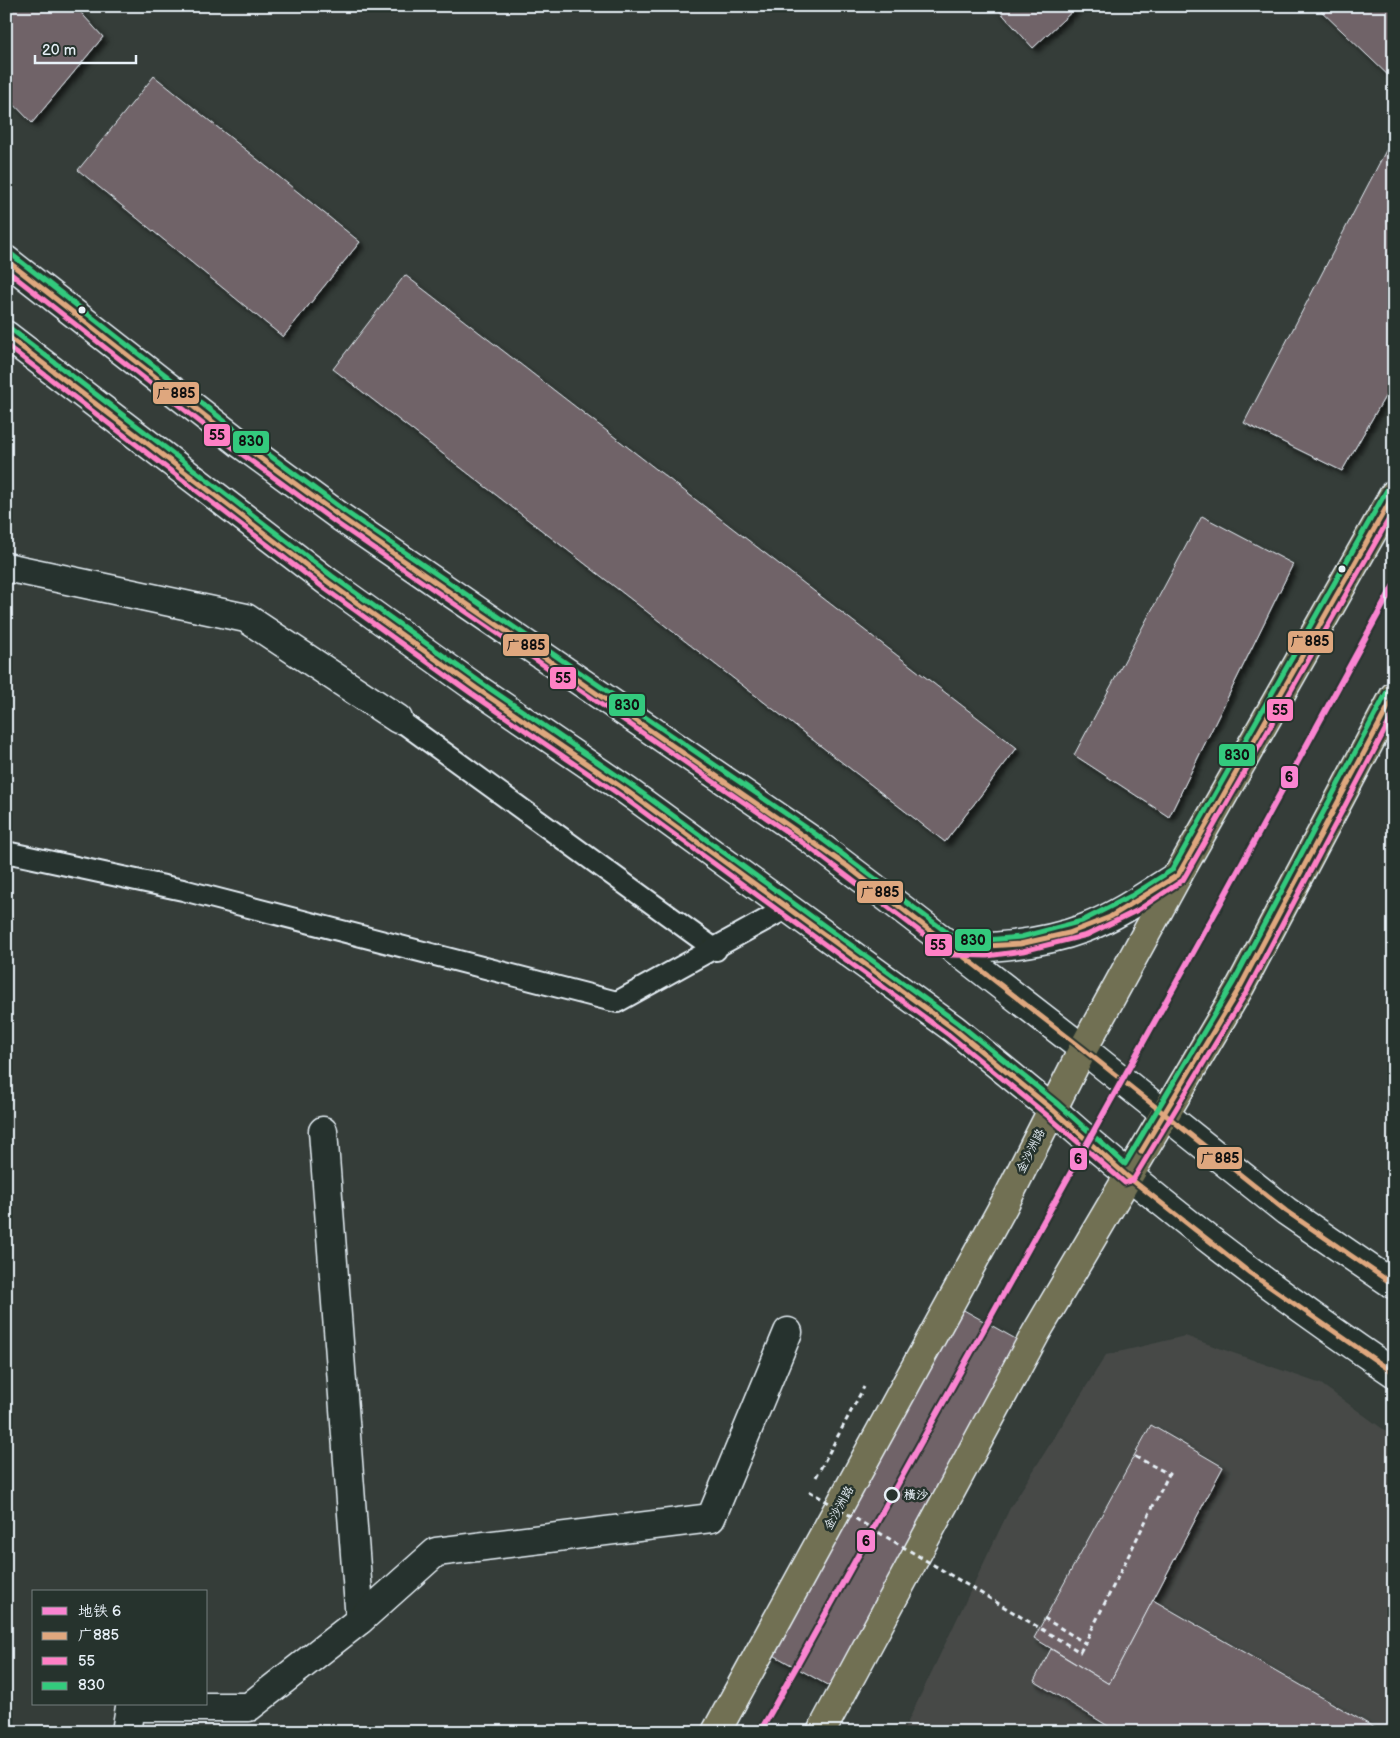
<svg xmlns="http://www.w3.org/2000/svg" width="1400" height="1738" viewBox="0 0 1400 1738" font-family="'Balsamiq Sans','LXGW WenKai TC',sans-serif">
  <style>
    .built { fill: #464947 }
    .building { fill: #6f6468; stroke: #e8f1f8; filter: url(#shadow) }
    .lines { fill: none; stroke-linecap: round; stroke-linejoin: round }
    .service-casing { stroke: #e8f1f8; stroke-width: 24 }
    .minor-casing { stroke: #e8f1f8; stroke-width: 31 }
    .tertiary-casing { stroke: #e8f1f8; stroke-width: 31 }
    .secondary-casing { stroke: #e8f1f8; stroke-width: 31 }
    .primary-casing { stroke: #e8f1f8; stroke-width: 31 }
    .path { stroke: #e8f1f8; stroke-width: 3; stroke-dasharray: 5 4; stroke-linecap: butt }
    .service { stroke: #26332d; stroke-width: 20 }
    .minor { stroke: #26332d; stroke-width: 28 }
    .tertiary { stroke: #26332d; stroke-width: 28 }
    .secondary { stroke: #26332d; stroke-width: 28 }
    .primary { stroke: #716f52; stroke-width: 28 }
    .path-bridge { stroke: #e8f1f8; stroke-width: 3; stroke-dasharray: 5 4; stroke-linecap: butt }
    .bus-1-casing { stroke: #26332d; stroke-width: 9 }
    .bus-2-casing { stroke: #26332d; stroke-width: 9 }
    .bus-3-casing { stroke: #26332d; stroke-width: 9 }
    .bus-1 { stroke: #dfa77e; stroke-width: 5 }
    .bus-2 { stroke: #ff80c5; stroke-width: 5 }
    .bus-3 { stroke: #33ca7d; stroke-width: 5 }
    .metro-1-casing { stroke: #26332d; stroke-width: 10 }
    .metro-1 { stroke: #fa84d1; stroke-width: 6 }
    .bus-dot { fill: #e8f1f8; stroke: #26332d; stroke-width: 2 }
    .stop-dot { fill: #26332d; stroke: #e8f1f8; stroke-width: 2.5 }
    .labels { text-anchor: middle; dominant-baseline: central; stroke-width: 5; stroke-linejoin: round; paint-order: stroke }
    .street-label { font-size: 12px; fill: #e8f1f8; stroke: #26332d }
    .stop-label { font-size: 12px; font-weight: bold; fill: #e8f1f8; stroke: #26332d; text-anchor: start }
    .line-badge { stroke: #26332d; stroke-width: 2 }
    .pale-badge-label { font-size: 14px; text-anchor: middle; font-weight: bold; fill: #111 }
  </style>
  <defs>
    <filter id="shadow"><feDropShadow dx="4.5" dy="4.5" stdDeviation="2.5" flood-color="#0009"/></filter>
  </defs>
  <rect width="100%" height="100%" fill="#353d39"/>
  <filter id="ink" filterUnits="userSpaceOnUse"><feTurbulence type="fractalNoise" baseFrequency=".02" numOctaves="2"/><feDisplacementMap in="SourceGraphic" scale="10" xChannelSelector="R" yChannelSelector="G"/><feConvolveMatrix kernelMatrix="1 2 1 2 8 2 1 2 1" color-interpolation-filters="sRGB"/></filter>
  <g filter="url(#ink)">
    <path class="built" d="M 1185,1336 L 1321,1384 L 1394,1437 L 1394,1732 L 903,1732 L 1010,1508 L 1106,1355 Z"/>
    <g class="building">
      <path d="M 6,6 L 75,6 L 103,37 L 32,123 L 6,96 Z"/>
      <path d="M 995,6 L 1078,6 L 1033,48 Z"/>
      <path d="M 1316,6 L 1394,6 L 1394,81 Z"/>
      <path d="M 154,76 L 360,242 L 283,337 L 78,170 Z"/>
      <path d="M 1394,135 L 1394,381 L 1342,471 L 1244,423 Z"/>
      <path d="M 405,275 L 1017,748 L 945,842 L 333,369 Z"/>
      <path d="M 1202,516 L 1293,564 L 1169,817 L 1074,755 Z"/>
      <path d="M 962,1309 L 1030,1347 L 838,1691 L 770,1653 Z"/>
      <path d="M 1151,1425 L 1223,1467 L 1109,1684 L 1034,1638 Z"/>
      <path d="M 1153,1600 L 1382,1732 L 1118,1732 L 1034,1681 L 1051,1649 L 1109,1684 Z"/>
    </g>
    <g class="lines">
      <defs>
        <g id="service">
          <path d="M 398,719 L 716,950"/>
          <path d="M 6,852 L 183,890 L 617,1002 L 787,908"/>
        </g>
        <g id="minor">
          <path d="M 6,567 L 246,618 L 398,719"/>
          <path d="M 323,1131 L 360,1620"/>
          <path d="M 126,1732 L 130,1707 L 249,1707 L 360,1620 L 436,1552 L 711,1518 L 788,1332"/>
        </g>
        <g id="tertiary">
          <path d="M 6,260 L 241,444 L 342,518 L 810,839 L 909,914 L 1083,1049"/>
          <path d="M 6,335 L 328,582 L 476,688 L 627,791 L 954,1029 L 1053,1110"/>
          <path d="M 954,948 C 998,948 1043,944 1085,928 C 1119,915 1148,894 1178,875"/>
        </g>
        <g id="secondary">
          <path d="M 1083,1049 L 1286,1211 L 1394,1285"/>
          <path d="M 1053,1110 C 1161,1206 1274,1292 1394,1373"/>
        </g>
        <g id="primary">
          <path d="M 716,1732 L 1004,1205 L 1083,1049 L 1178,875 L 1394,494"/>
          <path d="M 821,1732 L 1036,1333 L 1240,987 L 1394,696"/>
        </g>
      </defs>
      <use href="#service" class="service-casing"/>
      <use href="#minor" class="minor-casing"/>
      <use href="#tertiary" class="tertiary-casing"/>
      <use href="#secondary" class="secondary-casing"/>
      <use href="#primary" class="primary-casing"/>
      <g class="path">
        <path d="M 816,1477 L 864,1387"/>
        <path d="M 1044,1618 L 1085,1643 L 1169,1474 L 1134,1456"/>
      </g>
      <use href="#service" class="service"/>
      <use href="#minor" class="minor"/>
      <use href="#tertiary" class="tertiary"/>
      <use href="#secondary" class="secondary"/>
      <use href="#primary" class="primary"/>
      <path class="path-bridge" d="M 809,1491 L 1080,1652 L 1085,1643"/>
      <defs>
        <g id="bus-1">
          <path d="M 6,260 L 241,444 L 342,518 L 847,866 L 1083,1049 L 1286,1211 L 1394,1285"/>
          <path d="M 6,335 L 328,582 L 476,688 L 627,791 L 954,1029 L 1053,1110 L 1127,1176 L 1250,1273 L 1394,1373"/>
          <path d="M 954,948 L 1020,944 L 1069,933 L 1110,917 L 1178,875 L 1394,494"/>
          <path d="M 1141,1152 L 1240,987 L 1394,696"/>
        </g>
        <g id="bus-2">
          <path d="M 6,270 L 236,450 L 338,524 L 806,845 L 951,955 L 987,956 L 1023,951 L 1087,935 L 1138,910 L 1183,880 L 1394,510"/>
          <path d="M 6,345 L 324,588 L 472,694 L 623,797 L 949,1035 L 1048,1116 L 1125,1183 L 1133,1180 L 1247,991 L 1394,713"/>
        </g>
        <g id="bus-3">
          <path d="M 11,254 L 246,438 L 346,512 L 814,833 L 957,940 L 987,940 L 1021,937 L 1082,921 L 1131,896 L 1172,870 L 1387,490"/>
          <path d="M 11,329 L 332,576 L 480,682 L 631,785 L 958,1023 L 1058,1104 L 1125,1164 L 1233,983 L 1387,692"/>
        </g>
      </defs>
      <use href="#bus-1" class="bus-1-casing"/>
      <use href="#bus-2" class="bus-2-casing"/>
      <use href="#bus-3" class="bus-3-casing"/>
      <use href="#bus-1" class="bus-1"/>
      <use href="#bus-2" class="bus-2"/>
      <use href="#bus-3" class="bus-3"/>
      <defs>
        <path id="metro-1" d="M 760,1732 L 1220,904 L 1394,585"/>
      </defs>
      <use href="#metro-1" class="metro-1-casing"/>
      <use href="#metro-1" class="metro-1"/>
    </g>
  </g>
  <g class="bus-dot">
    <circle cx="82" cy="310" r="4.5"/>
    <circle cx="1342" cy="569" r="4.5"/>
  </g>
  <circle class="stop-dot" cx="892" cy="1495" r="7"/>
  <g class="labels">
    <g class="street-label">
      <text transform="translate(1031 1151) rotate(-63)">金沙洲路</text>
      <text transform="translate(839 1508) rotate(-61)">金沙洲路</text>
    </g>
    <g class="stop-label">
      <text x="904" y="1495">横沙</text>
    </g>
  </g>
  <g class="line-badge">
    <rect x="152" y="381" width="48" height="24" rx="5" fill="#dfa77e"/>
    <rect x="203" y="423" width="28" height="24" rx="5" fill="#ff80c5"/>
    <rect x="232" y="430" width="38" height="24" rx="5" fill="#33ca7d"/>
    <rect x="1287" y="630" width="47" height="24" rx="5" fill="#dfa77e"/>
    <rect x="502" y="633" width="48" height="24" rx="5" fill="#dfa77e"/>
    <rect x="549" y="666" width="28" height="24" rx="5" fill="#ff80c5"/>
    <rect x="608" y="693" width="38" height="24" rx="5" fill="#33ca7d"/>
    <rect x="1266" y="698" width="28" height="24" rx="5" fill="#ff80c5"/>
    <rect x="1218" y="743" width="38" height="24" rx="5" fill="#33ca7d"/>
    <rect x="1280" y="765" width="19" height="24" rx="5" fill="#fa84d1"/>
    <rect x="856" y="880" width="48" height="24" rx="5" fill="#dfa77e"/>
    <rect x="954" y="928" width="38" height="24" rx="5" fill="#33ca7d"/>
    <rect x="924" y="933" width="29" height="24" rx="5" fill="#ff80c5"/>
    <rect x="1196" y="1146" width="47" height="24" rx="5" fill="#dfa77e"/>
    <rect x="1069" y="1147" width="19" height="24" rx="5" fill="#fa84d1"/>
    <rect x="856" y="1529" width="20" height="24" rx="5" fill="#fa84d1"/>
  </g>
  <g class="pale-badge-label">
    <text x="176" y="398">广885</text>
    <text x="217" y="440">55</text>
    <text x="251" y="446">830</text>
    <text x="1310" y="646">广885</text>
    <text x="526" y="650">广885</text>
    <text x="563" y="683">55</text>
    <text x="627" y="710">830</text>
    <text x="1280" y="715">55</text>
    <text x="1237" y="760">830</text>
    <text x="1289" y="782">6</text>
    <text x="880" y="897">广885</text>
    <text x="973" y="945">830</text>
    <text x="938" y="950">55</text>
    <text x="1220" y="1163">广885</text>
    <text x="1078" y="1164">6</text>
    <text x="866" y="1546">6</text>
  </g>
  <rect width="1400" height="1738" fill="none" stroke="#26332d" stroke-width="25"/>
  <rect x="12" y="12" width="1375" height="1713" fill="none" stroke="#e8f1f8" stroke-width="2" filter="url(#ink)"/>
  <rect x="32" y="1590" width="175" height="115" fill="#26332d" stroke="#747f7e"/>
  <rect x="42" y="1607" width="25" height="8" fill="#fa84d1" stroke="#747f7e"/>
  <text x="78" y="1616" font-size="15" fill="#e8f1f8">地铁 6</text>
  <rect x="42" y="1632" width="25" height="8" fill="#dfa77e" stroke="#747f7e"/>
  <text x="78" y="1640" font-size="15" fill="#e8f1f8">广885</text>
  <rect x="42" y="1657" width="25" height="8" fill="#ff80c5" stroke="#747f7e"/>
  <text x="78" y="1666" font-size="15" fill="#e8f1f8">55</text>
  <rect x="42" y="1682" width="25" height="8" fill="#33ca7d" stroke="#747f7e"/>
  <text x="78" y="1690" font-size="15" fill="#e8f1f8">830</text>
  <path d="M35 55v8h101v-8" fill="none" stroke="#e8f1f8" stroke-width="2.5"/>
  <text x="42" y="55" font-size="15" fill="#e8f1f8" stroke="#26332d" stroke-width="4" paint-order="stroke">20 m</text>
</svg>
